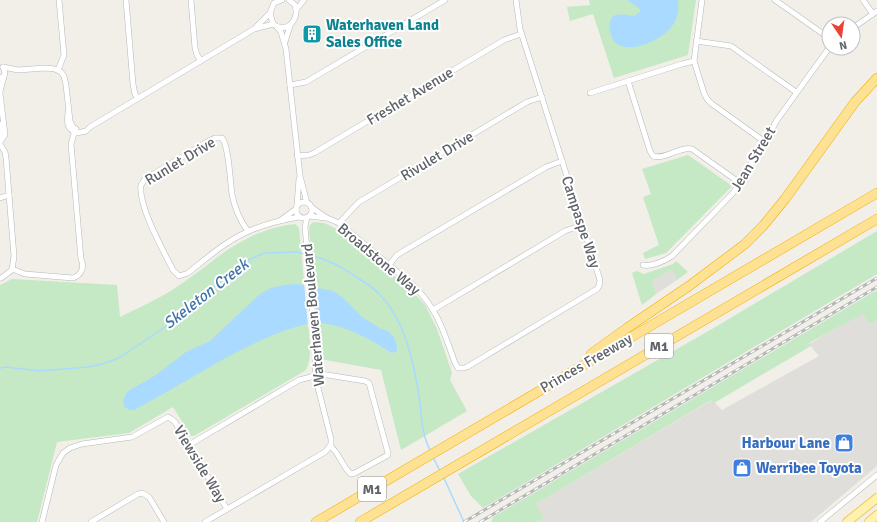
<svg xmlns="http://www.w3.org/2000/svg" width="877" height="522" viewBox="0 0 877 522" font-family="Signika,sans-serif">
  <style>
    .industrial { fill: #e0deda }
    .green { fill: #c5e8c5 }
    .water { fill: #aadaff }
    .pier { fill: #f1efe8 }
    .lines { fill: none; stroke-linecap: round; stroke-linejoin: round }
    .stream { stroke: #aadaff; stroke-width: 1.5 }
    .minor-casing { stroke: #b5b8bc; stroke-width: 6 }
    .primary-casing { stroke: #f2c960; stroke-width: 10 }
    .motorway-casing { stroke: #f9ab00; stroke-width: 10 }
    .minor { stroke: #fff; stroke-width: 5 }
    .primary { stroke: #fff2af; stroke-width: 8 }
    .motorway { stroke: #fde293; stroke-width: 9 }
    .rail-casing { stroke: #b6b7b8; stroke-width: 3 }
    .rail { stroke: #fff; stroke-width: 1.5; stroke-dasharray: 4.5; stroke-linecap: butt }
    .labels { text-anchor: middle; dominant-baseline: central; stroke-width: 4; stroke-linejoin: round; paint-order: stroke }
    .shield { fill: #fff; stroke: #8f9295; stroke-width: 1 }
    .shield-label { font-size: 14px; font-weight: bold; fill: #5f6368 }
    .culture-label { font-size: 15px; font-weight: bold; fill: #0d838f; stroke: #fff; text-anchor: start }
    .street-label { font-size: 15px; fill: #5f6368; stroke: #fff }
    .shop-label { font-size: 15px; font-weight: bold; fill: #366cbe; stroke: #fff; text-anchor: end }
    .water-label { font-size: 16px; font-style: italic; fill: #4174aa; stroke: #fff }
  </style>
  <rect width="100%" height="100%" fill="#f1efe8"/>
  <g class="industrial">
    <path d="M 674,268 L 677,280 L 656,294 L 652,281 Z"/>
    <path d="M 863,313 L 870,324 L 877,320 L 877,466 L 811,522 L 537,522 L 544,518 L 536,504 L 712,400 L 722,410 L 819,356 L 809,344 Z"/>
  </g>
  <g class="green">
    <path d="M 589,0 L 696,0 L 688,55 L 614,78 L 593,14 L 570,21 L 567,7 L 590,5 Z"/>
    <path d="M 688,155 L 732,186 L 666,253 L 645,259 L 643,253 L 659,245 L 643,197 L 651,194 L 642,169 Z"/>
    <path d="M 314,222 L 324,223 L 337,229 L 409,288 L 425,305 L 437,329 L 452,373 L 450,380 L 467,411 L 401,450 L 381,370 L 320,359 L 309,227 L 312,223 Z"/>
    <path d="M 295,224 L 299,228 L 310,343 C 310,353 310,361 306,370 L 194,436 L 191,436 L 173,407 L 129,433 L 57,442 L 37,522 L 0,522 L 0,285 L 12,279 L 117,285 L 120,317 C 136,309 154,301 169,292 C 214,264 238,231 295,224 Z"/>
    <path d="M 877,231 L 877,274 L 483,508 L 471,496 L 458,474 L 712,329 Z"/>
    <path d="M 676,261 L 688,272 L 677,280 L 673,269 L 652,281 L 656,294 L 642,305 L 632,273 L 637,271 L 644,274 L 673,264 Z"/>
    <path d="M 877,290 L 877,320 L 870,324 L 863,314 L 809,343 L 811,346 L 714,403 L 711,400 L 536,504 L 544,518 L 537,522 L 491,522 L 493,517 Z"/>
  </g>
  <g class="water">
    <path d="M 627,0 L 678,0 C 679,9 678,19 672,26 C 664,39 631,54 617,44 C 610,39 605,18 616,15 C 622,13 628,15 634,16 L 640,12 L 639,8 Z"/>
    <path d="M 297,284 L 333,291 L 342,297 L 362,317 L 381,329 L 388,331 L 394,337 L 397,346 L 397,351 L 392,353 C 370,339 346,325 319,323 C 306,323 291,328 278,333 C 227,353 182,385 134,410 L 129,410 L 124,406 L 123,400 L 128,391 L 156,375 L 186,352 L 210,341 L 260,294 L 271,288 L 284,285 Z"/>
  </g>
  <path class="pier" d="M 304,283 L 314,285 L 318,325 L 308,327 Z"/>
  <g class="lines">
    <g class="stream">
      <path d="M 309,255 C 327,259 343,267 358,278 C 366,283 374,288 380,295 C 403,317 413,359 418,390 C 422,410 420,431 430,450"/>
      <path d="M 0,368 L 6,367 L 40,371 L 88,367 L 102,364 L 119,358 L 168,325 L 244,262 L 264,253 L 297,252 L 305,254"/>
      <path d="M 433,457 L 440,471"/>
      <path d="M 443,476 L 464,522"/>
    </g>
    <defs>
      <g id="minor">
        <path d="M 126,0 L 133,84 L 135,94 L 138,98"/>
        <path d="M 191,0 L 195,48 L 197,55 L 201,61"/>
        <path d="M 282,0 L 274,3 L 270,13 L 273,24 C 287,35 300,19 295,5 L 289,0"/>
        <path d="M 702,0 L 694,61 L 704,93 L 707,99 L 712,104 L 765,142"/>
        <path d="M 775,0 L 829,38"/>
        <path d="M 863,0 L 873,14"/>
        <path d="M 296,10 L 304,0"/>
        <path d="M 256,27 L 270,13"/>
        <path d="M 277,27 L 281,32 L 286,49 L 300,176 L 307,203"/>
        <path d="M 853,28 L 877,11"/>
        <path d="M 696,41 L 731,46 L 796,92"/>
        <path d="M 285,42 L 290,26"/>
        <path d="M 3,67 L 18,70 L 45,68 L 55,69 L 61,72 L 64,76 L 66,85 L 70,121 L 73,127 L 76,129"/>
        <path d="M 58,70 L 64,55 L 59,0"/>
        <path d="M 0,78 L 4,76 L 5,73 L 3,67"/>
        <path d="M 628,81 L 650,151 L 653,156 C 666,160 679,146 692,149 L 740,183"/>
        <path d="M 290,85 L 306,82 L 445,0"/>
        <path d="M 0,92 L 4,76"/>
        <path d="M 0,93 L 5,135 L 0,142"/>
        <path d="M 590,93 L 682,64 L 694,61"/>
        <path d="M 68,112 C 67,122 66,129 77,133 L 86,131 L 90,127 L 254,29 L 273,24"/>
        <path d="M 0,135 L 2,124"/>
        <path d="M 0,144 L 5,152 L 6,158 L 14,256 L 12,270 L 1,278"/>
        <path d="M 297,156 L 309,155 L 314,153 L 504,40 L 521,34"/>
        <path d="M 0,198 L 9,195"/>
        <circle cx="304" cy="210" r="8"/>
        <path d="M 297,205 L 299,179"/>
        <path d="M 311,207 L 327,218 L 339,223 L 414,286 C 438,310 444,332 455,363 L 458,368 L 464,368 L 467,367 L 597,289 L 599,286 L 600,280 L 520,29 L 516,0"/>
        <path d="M 309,216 L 326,218"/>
        <path d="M 281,220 L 296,209"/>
        <path d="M 339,223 L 359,202 L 527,102 L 542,97"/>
        <path d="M 248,231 C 240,221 234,206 232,194 C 230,181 229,146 222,138 L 215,138 L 207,142 L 145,179 L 141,185 C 138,206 163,250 173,270 L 179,276 L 188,273 C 207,258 226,241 249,231 C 265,224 282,220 299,217"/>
        <path d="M 389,265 L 397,255 L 546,167 L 562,161"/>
        <path d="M 643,265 C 651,267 665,261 672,256 L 733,193 L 751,164 L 760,151 L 777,120 L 829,48"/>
        <path d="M 12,269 L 25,274 L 73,278 C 81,275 85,268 81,259 L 71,144 L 75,130"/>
        <path d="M 433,310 L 565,231 L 582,225"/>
        <path d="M 315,373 L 365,381 L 369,383 L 388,453 L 388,455 L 355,473 L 351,474 C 342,467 340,453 330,446"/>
        <path d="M 189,445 L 299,380 L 315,376"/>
        <path d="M 42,522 L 56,465 L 63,453 L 70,448 L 82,444 L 132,437 L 168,417 L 170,418 L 175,422 L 227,509"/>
        <path d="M 91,522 L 138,494 L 142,493 L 149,497 L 164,522"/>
        <path d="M 205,522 L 325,452 L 331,445 L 331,439 L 315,376 L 316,351 L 305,227 L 307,217"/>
        <path d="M 820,522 L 877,475"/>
      </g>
      <g id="primary">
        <path d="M 847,522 L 877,498"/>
        <path d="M 869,522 L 877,515"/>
      </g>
      <g id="motorway">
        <path d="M 591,354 L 627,328 L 689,286 L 745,244 L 763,226 L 785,199 L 855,102 L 877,78"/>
        <path d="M 316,522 C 502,411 691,304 877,193"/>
        <path d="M 360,522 L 877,219"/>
      </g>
    </defs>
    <use href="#minor" class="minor-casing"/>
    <use href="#primary" class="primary-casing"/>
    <use href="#motorway" class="motorway-casing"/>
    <use href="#minor" class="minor"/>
    <use href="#primary" class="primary"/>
    <use href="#motorway" class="motorway"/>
    <defs>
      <g id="rail">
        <path d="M 464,522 L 877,278"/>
        <path d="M 480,522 L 877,287"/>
      </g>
    </defs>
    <use href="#rail" class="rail-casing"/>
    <use href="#rail" class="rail"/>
  </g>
  <defs>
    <symbol id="building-square" viewBox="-11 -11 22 22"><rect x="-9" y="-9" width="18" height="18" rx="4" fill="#0f9aa8" stroke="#fff"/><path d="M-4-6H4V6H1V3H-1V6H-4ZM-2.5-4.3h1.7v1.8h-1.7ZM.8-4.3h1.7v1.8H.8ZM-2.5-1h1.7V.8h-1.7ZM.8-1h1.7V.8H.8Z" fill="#fff"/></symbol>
    <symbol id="shop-square" viewBox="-11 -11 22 22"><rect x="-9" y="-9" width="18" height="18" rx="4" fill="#3f7fe0" stroke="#fff"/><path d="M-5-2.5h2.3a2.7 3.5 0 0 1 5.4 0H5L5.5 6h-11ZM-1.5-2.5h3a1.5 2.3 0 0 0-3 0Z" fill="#fff"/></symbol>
  </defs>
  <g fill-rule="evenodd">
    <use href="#building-square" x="301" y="23" width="22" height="22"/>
    <use href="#shop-square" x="833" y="432" width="22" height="22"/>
    <use href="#shop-square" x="731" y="457" width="22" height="22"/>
  </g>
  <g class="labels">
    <g class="shield">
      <rect x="645" y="334" width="28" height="24" rx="3"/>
      <rect x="358" y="477" width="28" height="24" rx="3"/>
    </g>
    <g class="shield-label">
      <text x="659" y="346">M1</text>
      <text x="372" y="489">M1</text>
    </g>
    <g class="culture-label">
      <text x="326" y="25">Waterhaven Land<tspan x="326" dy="17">Sales Office</tspan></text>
    </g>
    <g class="street-label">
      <text transform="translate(410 96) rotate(-31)">Freshet Avenue</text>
      <text transform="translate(437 156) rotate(-31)">Rivulet Drive</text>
      <text transform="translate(753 159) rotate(-59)">Jean Street</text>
      <text transform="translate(180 161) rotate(-31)">Runlet Drive</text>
      <text transform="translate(581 222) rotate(72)">Campaspe Way</text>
      <text transform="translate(379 259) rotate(40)">Broadstone Way</text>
      <text transform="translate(313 315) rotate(-95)">Waterhaven Boulevard</text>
      <text transform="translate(586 363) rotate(-30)">Princes Freeway</text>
      <text transform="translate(200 464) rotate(59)">Viewside Way</text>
    </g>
    <g class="shop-label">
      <text x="830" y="443">Harbour Lane</text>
      <text x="756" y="468" text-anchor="start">Werribee Toyota</text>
    </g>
    <g class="water-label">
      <text transform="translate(206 294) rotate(-38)">Skeleton Creek</text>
    </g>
  </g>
  <g transform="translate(841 36) rotate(167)"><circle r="19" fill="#ffffff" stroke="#bfc1c3"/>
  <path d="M0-3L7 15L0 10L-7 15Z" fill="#ea4335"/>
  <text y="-6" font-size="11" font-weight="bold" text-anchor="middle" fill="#5f6368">N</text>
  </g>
</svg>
